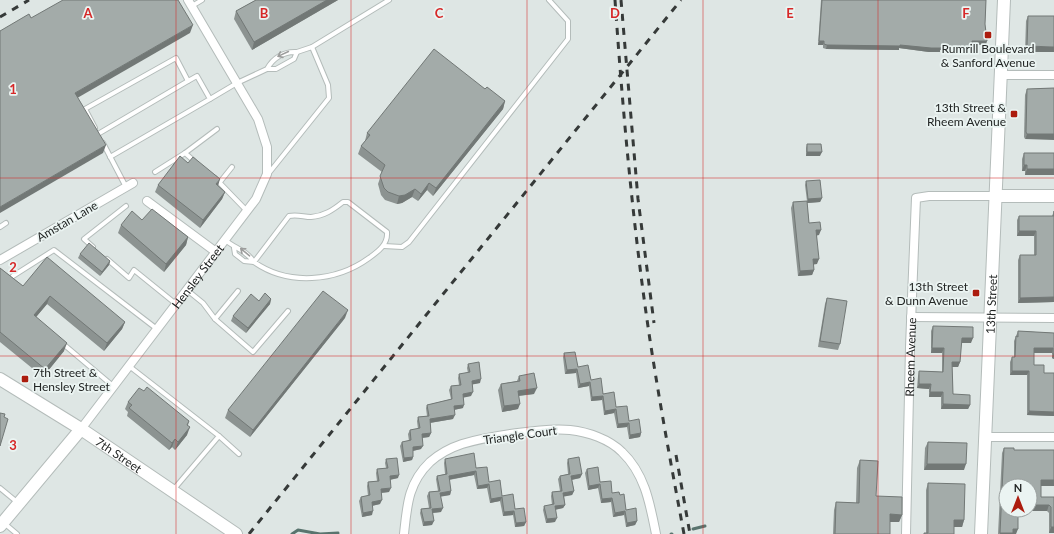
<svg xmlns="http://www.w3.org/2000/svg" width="1054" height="534" viewBox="0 0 1054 534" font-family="Lato,sans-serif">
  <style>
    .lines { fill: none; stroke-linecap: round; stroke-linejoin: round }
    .stream { stroke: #59746e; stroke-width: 3 }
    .lane-casing { stroke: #b4bcba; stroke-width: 6 }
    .street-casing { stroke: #b4bcba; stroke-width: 10 }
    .secondary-casing { stroke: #b4bcba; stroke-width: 14 }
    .lane { stroke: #fff; stroke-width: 4 }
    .street { stroke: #fff; stroke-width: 8 }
    .secondary { stroke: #fff; stroke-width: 12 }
    .rail { stroke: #363a39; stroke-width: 3; stroke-dasharray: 7 7; stroke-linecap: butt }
    .wall { fill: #8c9391 }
    .shaded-wall { fill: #727876 }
    .building { fill: #a3aba9; stroke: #727876 }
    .oneway { stroke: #9c9d9c }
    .grid { fill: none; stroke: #d62828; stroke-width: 1; stroke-opacity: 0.55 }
    .poi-dot { fill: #ac1c0e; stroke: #ebf4f2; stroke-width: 1.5 }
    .labels { text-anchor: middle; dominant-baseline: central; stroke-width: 3.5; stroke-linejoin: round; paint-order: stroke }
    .poi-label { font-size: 12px; fill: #222524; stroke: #ebf4f2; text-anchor: end }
    .street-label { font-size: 12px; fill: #222524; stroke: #ebf4f2 }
    .grid-label { font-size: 13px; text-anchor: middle; font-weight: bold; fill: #d62828; stroke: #ebf4f2; stroke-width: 3.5; stroke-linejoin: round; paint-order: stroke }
  </style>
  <rect width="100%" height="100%" fill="#dee6e4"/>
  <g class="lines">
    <g class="stream">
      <path d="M 693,529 L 705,526"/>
      <path d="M 292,534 L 298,530 L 320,534 L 338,533"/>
      <path d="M 671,534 L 672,534"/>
    </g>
    <defs>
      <g id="lane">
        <path d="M 192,6 L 202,0"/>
        <path d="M 297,52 L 312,47 L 389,0"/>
        <path d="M 210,99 L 237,83 L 267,69 L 276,69 L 294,59 L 297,52 C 284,51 273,58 267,69"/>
        <path d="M 95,128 L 85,109 L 176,58 L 188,81 L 197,76 L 210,99 L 110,157"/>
        <path d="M 98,134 L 188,81"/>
        <path d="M 103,143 L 126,187"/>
        <path d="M 194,161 L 185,153 L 217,129"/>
        <path d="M 155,172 L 185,153"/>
        <path d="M 269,173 L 329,98 L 328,85 L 312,47"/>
        <path d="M 215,178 L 247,211"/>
        <path d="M 220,182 L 232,167"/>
        <path d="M 343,202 L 348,202 L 387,232 C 388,244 379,251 369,258 C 336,282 288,286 254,262 L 289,216 C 297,214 304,217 311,217 C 324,216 333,210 343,202 Z"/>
        <path d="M 0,227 L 6,223"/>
        <path d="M 225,240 C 236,249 246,250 254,262 L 244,261 L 235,254 L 234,248"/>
        <path d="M 384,246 L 402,247 L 409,242 L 568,39 L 568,21 L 549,0"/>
        <path d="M 93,247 L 84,239 L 126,206"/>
        <path d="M 107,259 L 129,278 L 134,270 L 176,304"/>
        <path d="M 13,276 L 54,250 L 157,329"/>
        <path d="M 187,290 L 203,303 L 215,319 L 253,352 L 288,311"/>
        <path d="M 215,319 L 238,291"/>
        <path d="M 62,343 L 113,386"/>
        <path d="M 129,366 L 219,436 L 174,489"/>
        <path d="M 219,436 L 239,454"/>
        <path d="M 0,488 L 17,502"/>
        <path d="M 4,523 L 17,534"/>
      </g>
      <g id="street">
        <path d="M 1001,75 L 1054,75"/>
        <path d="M 147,201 L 216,252"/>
        <path d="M 0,260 L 133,183"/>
        <path d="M 911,317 L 1054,318"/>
        <path id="s1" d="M 81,429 L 256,199 L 267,174 L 267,147 L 258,119 L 188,0"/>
        <path d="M 985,437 L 1054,437"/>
        <path d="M 404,534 C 407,506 408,483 430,462 C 439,454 450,448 462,444 C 485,437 546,427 570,430 C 588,432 609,439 622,452 C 645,474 650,504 656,534"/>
        <path id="s2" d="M 906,534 L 910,347 L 916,198 L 929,196 L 996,196"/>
      </g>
      <g id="secondary">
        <path d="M 996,196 L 1054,196"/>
        <path id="s3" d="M 0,379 L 81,429 L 236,534"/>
        <path d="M 0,526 L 81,429"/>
        <path id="s4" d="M 981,534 L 1004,0"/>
      </g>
    </defs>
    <use href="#lane" class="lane-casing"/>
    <use href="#street" class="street-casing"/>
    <use href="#secondary" class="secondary-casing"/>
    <use href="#lane" class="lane"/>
    <use href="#street" class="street"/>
    <use href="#secondary" class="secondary"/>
    <g class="rail">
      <path d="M 615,0 C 623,114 633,227 650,340 C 660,405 672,470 684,534"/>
      <path d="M 621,0 L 638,199 L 654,323"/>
      <path d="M 0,17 L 29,0"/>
      <path d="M 676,455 L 690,534"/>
      <path d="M 249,534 L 681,0"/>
    </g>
  </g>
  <g class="wall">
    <path d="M 256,0 L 338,0 L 252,50 L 234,19 L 236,11 Z"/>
    <path d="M 821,0 L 986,0 L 985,24 L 986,45 L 972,45 L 972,48 L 971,52 L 940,50 L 940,52 L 929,52 L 899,48 L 899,50 L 826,49 L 823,48 L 823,45 L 818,45 Z"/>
    <path d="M 1028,16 L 1054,16 L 1025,52 L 1026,21 Z"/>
    <path d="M 1054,88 L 1025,139 L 1024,137 L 1025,95 L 1027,89 Z"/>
    <path d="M 485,89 L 505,101 L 503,109 L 433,196 L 427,190 L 418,201 L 412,197 L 402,203 L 397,204 L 385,200 L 381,195 L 378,184 L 382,172 L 358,154 L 361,146 L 365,141 L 367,133 Z"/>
    <path d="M 807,144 L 820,156 L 806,156 L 806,148 Z"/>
    <path d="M 1024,153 L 1054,153 L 1054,175 L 1025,175 L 1025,171 L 1022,171 L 1022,159 Z"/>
    <path d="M 806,181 L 822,198 L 820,202 L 807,203 L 809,223 L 819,235 L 817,235 L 817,264 L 813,264 L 814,270 L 812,275 L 798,276 L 791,208 L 793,202 L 807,201 L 805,185 Z"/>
    <path d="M 158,185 L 218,186 L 225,192 L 222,199 L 200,228 L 155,192 Z"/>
    <path d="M 1054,211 L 1054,302 L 1018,303 L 1018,260 L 1020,255 L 1034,255 L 1034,236 L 1017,236 L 1017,220 L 1019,216 L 1052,216 Z"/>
    <path d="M 142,220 L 188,237 L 186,245 L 164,272 L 118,233 L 121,225 Z"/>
    <path d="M 80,254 L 110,261 L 109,265 L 100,276 L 78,258 Z"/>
    <path d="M 0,268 L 23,286 L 125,322 L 122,329 L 104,351 L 47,304 L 36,317 L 64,351 L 43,377 L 0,342 Z"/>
    <path d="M 827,298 L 840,344 L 838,350 L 818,347 L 825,304 Z"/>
    <path d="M 271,299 L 270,304 L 246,333 L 231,321 L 233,316 L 259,301 Z"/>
    <path d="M 345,318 L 250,437 L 225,418 L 228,410 Z"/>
    <path d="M 933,326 L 971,343 L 961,343 L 960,362 L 958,367 L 952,367 L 953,394 L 970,405 L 968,409 L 941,409 L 941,397 L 929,397 L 929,389 L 917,388 L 918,376 L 919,371 L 942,372 L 942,353 L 931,353 L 931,331 Z"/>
    <path d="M 1018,331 L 1054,333 L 1054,359 L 1052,358 L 1052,353 L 1034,353 L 1034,365 L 1044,373 L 1054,373 L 1054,416 L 1027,415 L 1027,375 L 1010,375 L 1010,362 L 1012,357 L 1014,357 L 1014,341 Z"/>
    <path d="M 564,353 L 641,433 L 640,437 L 629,439 L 627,427 L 617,428 L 614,413 L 604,415 L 602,400 L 591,401 L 589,386 L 578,388 L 576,373 L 565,374 L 563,357 Z"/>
    <path d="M 468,364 L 480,383 L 472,384 L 471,396 L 463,397 L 463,408 L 454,410 L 453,419 L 430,423 L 431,433 L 429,437 L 422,438 L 421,449 L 413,451 L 413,457 L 412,460 L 403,462 L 400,446 L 402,442 L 409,441 L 408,434 L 410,430 L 418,429 L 417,421 L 418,417 L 427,416 L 426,408 L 427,405 L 451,399 L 449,390 L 451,386 L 459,385 L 458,378 L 459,374 L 468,373 L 467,368 Z"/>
    <path d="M 519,376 L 534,394 L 519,396 L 518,409 L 502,412 L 498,390 L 501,384 L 517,381 Z"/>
    <path d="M 144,391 L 189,421 L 188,425 L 187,435 L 175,450 L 172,447 L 169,450 L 127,416 L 128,412 L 125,409 L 128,402 Z"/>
    <path d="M 928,442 L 964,470 L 924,470 L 925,448 Z"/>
    <path d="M 1004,448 L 1014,450 L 1041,486 L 1041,497 L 1054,497 L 1054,533 L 1049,533 L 1049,513 L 1047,511 L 1018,511 L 1016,534 L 998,534 L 1002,453 Z"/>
    <path d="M 386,459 L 398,478 L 390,480 L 389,492 L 381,493 L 380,504 L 372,506 L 372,515 L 362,517 L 359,501 L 361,497 L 368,496 L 367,486 L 368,482 L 377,481 L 376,473 L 377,469 L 386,468 L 385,463 Z"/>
    <path d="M 445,459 L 476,468 L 515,509 L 526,522 L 524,526 L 515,527 L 513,515 L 503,516 L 500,501 L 490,503 L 487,488 L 477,489 L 474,475 L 449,480 L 451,491 L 450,495 L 441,496 L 441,512 L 433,513 L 432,525 L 423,526 L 420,513 L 421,509 L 429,508 L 427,496 L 429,492 L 438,491 L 436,479 L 437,476 L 445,474 L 444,463 Z"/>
    <path d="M 568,459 L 582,474 L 580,478 L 572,480 L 574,491 L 572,495 L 564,496 L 565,505 L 563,508 L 555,510 L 555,522 L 546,523 L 543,510 L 544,506 L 552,505 L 551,496 L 552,492 L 560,491 L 558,479 L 560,476 L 568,474 L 567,463 Z"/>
    <path d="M 860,460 L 876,496 L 902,515 L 899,522 L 890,522 L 890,534 L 833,534 L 834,510 L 836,502 L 856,503 L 857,468 Z"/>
    <path d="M 587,469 L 612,493 L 620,495 L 626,510 L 637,521 L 635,525 L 626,527 L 624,515 L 613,517 L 611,502 L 601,503 L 598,488 L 588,490 L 585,473 Z"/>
    <path d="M 928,483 L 964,520 L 962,527 L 954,527 L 954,534 L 926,533 L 926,490 Z"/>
  </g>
  <g class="shaded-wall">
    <path d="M 327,0 L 338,0 L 252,50 L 254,42 Z"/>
    <path d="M 193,25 L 190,33 L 72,101 L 75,93 Z"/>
    <path d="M 819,41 L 824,41 L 823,45 L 818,45 Z"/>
    <path d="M 972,41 L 987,41 L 986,45 L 971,45 Z"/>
    <path d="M 827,45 L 900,45 L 972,48 L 971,52 L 940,50 L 940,52 L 929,52 L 899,48 L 899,50 L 826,49 Z"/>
    <path d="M 1027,46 L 1054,47 L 1054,52 L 1025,52 Z"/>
    <path d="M 505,101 L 503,109 L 433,196 L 436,188 Z"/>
    <path d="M 1027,134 L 1054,134 L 1054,140 L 1025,139 Z"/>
    <path d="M 106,145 L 103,153 L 0,213 L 0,207 Z"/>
    <path d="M 807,152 L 822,152 L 820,156 L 806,156 Z"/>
    <path d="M 1024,165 L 1027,165 L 1025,171 L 1022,171 Z"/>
    <path d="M 1027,169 L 1054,169 L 1054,175 L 1025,175 Z"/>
    <path d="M 220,179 L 218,186 L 216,184 Z"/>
    <path d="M 429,183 L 427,190 L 418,201 L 421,194 Z"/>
    <path d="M 415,189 L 412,197 L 402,203 L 397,204 L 399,196 Z"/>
    <path d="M 225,192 L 222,199 L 200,228 L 203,220 Z"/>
    <path d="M 822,198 L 820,202 L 807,203 L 808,199 Z"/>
    <path d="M 816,230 L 821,230 L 819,235 L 815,236 Z"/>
    <path d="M 1019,231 L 1036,231 L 1034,236 L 1017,236 Z"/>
    <path d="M 188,237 L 186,245 L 164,272 L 166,264 Z"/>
    <path d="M 813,259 L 819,259 L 817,264 L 811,265 Z"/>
    <path d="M 110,261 L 109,265 L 100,276 L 102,272 Z"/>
    <path d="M 814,270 L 812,275 L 798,276 L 800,271 Z"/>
    <path d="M 50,296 L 47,304 L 31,323 L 34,315 Z"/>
    <path d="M 1054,297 L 1054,302 L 1018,303 L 1020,298 Z"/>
    <path d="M 271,299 L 270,304 L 246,333 L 248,328 Z"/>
    <path d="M 348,310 L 345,318 L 250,437 L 253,430 Z"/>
    <path d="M 125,322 L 122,329 L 104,351 L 107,343 Z"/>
    <path d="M 962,338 L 973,338 L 971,343 L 960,343 Z"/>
    <path d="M 67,343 L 64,351 L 43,377 L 45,369 Z"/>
    <path d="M 932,348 L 944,348 L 942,353 L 931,353 Z"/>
    <path d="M 1034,348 L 1053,348 L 1052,353 L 1033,353 Z"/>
    <path d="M 1053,354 L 1054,354 L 1054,359 L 1052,358 Z"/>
    <path d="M 952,362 L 960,362 L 958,367 L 950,367 Z"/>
    <path d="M 577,369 L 576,373 L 565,374 L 567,370 Z"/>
    <path d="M 1012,371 L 1029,371 L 1027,375 L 1010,375 Z"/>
    <path d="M 481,379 L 480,383 L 470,385 L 472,381 Z"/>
    <path d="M 590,382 L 589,386 L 578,388 L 580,384 Z"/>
    <path d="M 919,384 L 931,384 L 929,389 L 917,388 Z"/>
    <path d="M 537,388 L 534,394 L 516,396 L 518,391 Z"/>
    <path d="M 473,392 L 471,396 L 462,398 L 463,394 Z"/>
    <path d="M 930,392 L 943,392 L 941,397 L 929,397 Z"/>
    <path d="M 603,396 L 602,400 L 591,401 L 592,397 Z"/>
    <path d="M 520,404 L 518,409 L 502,412 L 504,406 Z"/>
    <path d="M 943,404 L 970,405 L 968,409 L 941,409 Z"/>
    <path d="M 464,405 L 463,408 L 453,410 L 454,406 Z"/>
    <path d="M 616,409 L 614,413 L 604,415 L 605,411 Z"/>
    <path d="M 1029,411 L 1054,412 L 1054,416 L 1027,415 Z"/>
    <path d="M 455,415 L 453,419 L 429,423 L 430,419 Z"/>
    <path d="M 629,423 L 627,427 L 617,428 L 618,424 Z"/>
    <path d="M 190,427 L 187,435 L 175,450 L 178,442 Z"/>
    <path d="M 431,433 L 429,437 L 420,438 L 422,434 Z"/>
    <path d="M 641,433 L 640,437 L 629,439 L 630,435 Z"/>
    <path d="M 175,439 L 172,447 L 169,450 L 172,443 Z"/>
    <path d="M 423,446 L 421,449 L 412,451 L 413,447 Z"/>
    <path d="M 413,457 L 412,460 L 403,462 L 404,458 Z"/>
    <path d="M 927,464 L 966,464 L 964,470 L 924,470 Z"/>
    <path d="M 476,471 L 474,475 L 447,480 L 449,476 Z"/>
    <path d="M 582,474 L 580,478 L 570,480 L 571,476 Z"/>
    <path d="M 399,475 L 398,478 L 388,480 L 390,476 Z"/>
    <path d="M 1041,480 L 1054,480 L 1054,486 L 1039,486 Z"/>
    <path d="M 489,484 L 487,488 L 477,489 L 478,486 Z"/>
    <path d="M 600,484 L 598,488 L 588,490 L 589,486 Z"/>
    <path d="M 391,488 L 389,492 L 379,493 L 381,489 Z"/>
    <path d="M 451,491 L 450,495 L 439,497 L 440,493 Z"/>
    <path d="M 574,491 L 572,495 L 562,497 L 563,493 Z"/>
    <path d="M 502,497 L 500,501 L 490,503 L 491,499 Z"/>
    <path d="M 612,498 L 611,502 L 601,503 L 602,499 Z"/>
    <path d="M 382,500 L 380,504 L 371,506 L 372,502 Z"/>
    <path d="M 565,505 L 563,508 L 553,510 L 555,506 Z"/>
    <path d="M 1030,505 L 1049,505 L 1047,511 L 1016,511 L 1016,510 L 1030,510 Z"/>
    <path d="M 443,508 L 441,512 L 431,513 L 432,509 Z"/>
    <path d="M 373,511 L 372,515 L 362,517 L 363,513 Z"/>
    <path d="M 514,511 L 513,515 L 503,516 L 504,512 Z"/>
    <path d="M 625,511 L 624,515 L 613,517 L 615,513 Z"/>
    <path d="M 890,514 L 902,515 L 899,522 L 888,522 Z"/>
    <path d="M 557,518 L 555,522 L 546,523 L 547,519 Z"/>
    <path d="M 954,520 L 964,520 L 962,527 L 952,527 Z"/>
    <path d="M 434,521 L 432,525 L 423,526 L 424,522 Z"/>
    <path d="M 637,521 L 635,525 L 626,527 L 627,523 Z"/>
    <path d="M 526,522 L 524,526 L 515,527 L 516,523 Z"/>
    <path d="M 1051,527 L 1054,527 L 1054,533 L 1049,533 Z"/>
    <path d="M 1013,529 L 1018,529 L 1016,534 L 1000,534 L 1000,533 Z"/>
  </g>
  <g class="building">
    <path d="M 63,0 L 178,0 L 193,25 L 75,93 L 106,145 L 0,207 L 0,31 L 29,14 L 31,18 Z"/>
    <path d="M 256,0 L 327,0 L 254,42 L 236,11 Z"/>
    <path d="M 822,0 L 986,0 L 985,24 L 987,41 L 972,41 L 972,48 L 941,47 L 941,48 L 931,48 L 900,45 L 900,46 L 827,45 L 824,44 L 824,41 L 819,41 Z"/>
    <path d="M 1028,16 L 1054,16 L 1054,47 L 1027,46 Z"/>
    <path d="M 434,49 L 485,89 L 487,87 L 505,101 L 436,188 L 429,183 L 421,194 L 415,189 L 405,195 L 399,196 L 388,192 L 384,188 L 380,176 L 385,165 L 361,146 L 370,135 L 367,133 Z"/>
    <path d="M 1054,88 L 1054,134 L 1027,134 L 1026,132 L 1027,89 Z"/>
    <path d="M 807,144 L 821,144 L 822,152 L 807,152 Z"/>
    <path d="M 1024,153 L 1054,153 L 1054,169 L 1027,169 L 1027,165 L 1024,165 Z"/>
    <path d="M 180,156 L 188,163 L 193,157 L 220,179 L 216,184 L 225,192 L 203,220 L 158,185 Z"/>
    <path d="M 820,180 L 822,198 L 808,199 L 806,181 Z"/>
    <path d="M 807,201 L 809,223 L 820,222 L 821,230 L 816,230 L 819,259 L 813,259 L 814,270 L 800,271 L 793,202 Z"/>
    <path d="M 152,209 L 188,237 L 166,264 L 121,225 L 132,211 L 142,220 Z"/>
    <path d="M 1054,211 L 1054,297 L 1020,298 L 1020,255 L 1036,255 L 1036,231 L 1019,231 L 1019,216 L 1054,216 Z"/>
    <path d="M 89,243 L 110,261 L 102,272 L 80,254 Z"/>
    <path d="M 47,257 L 125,322 L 107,343 L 50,296 L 34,315 L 67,343 L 45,369 L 0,332 L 0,268 L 23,286 Z"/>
    <path d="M 323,291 L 348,310 L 253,430 L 228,410 Z"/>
    <path d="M 265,293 L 271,299 L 248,328 L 233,316 L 251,294 L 259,301 Z"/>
    <path d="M 827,298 L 847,301 L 840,344 L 820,341 Z"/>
    <path d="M 933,326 L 973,327 L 973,338 L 962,338 L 960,362 L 952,362 L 953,394 L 970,395 L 970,405 L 943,404 L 943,392 L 930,392 L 931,384 L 919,384 L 919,371 L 943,372 L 944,348 L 932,348 Z"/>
    <path d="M 1018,331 L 1054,333 L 1054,354 L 1053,354 L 1053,348 L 1034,348 L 1034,365 L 1044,365 L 1044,373 L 1054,373 L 1054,412 L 1029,411 L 1029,371 L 1012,371 L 1012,357 L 1015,357 L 1016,336 L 1018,337 Z"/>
    <path d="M 575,352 L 578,367 L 588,365 L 591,380 L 601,378 L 603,394 L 614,392 L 616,407 L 627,406 L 629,421 L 639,419 L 641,433 L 630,435 L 629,423 L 618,424 L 616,409 L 605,411 L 603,396 L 592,397 L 590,382 L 580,384 L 577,369 L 567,370 L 564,353 Z"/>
    <path d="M 479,362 L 481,379 L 472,381 L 473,392 L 463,394 L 464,405 L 454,406 L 455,415 L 430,419 L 431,433 L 422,434 L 423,446 L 413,447 L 413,457 L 404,458 L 402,442 L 411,440 L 410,430 L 420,428 L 418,417 L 429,416 L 427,405 L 452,399 L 451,386 L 461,385 L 459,374 L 470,372 L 468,364 Z"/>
    <path d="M 534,373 L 537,388 L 518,391 L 520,404 L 504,406 L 501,384 L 520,381 L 519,376 Z"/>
    <path d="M 147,387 L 189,421 L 187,425 L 190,427 L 178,442 L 175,439 L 172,443 L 129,408 L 132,405 L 128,402 L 139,388 L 144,391 Z"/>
    <path d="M 0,413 L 5,414 L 4,417 L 8,419 L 0,446 Z"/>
    <path d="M 928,442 L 967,443 L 966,464 L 927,464 Z"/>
    <path d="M 1004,448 L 1014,448 L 1014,450 L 1054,450 L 1054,480 L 1041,480 L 1041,497 L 1054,497 L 1054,527 L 1051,527 L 1051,507 L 1049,505 L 1030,505 L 1030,486 L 1006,486 L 1006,510 L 1018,510 L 1018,529 L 1013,529 L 1013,533 L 1000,533 Z"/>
    <path d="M 474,453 L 476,468 L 487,467 L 489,482 L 500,480 L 502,496 L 513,494 L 515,509 L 524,508 L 526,522 L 516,523 L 514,511 L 504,512 L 502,497 L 491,499 L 489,484 L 478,486 L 476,471 L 449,476 L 451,491 L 440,493 L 443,508 L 432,509 L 434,521 L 424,522 L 421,509 L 431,508 L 429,492 L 440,491 L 437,476 L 447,474 L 445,459 Z"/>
    <path d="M 579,457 L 582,474 L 571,476 L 574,491 L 563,493 L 565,505 L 555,506 L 557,518 L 547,519 L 544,506 L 554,504 L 552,492 L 562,491 L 560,476 L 570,474 L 568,459 Z"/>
    <path d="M 397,458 L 399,475 L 390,476 L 391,488 L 381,489 L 382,500 L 372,502 L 373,511 L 363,513 L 361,497 L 370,495 L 368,482 L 379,481 L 377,469 L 388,468 L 386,459 Z"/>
    <path d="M 860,460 L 878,461 L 876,496 L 902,497 L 902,515 L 890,514 L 890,534 L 835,534 L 836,502 L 859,503 Z"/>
    <path d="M 598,467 L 600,482 L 611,481 L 612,493 L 619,492 L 620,495 L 624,494 L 626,510 L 636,508 L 637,521 L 627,523 L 625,511 L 615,513 L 612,498 L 602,499 L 600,484 L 589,486 L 587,469 Z"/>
    <path d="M 928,483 L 965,484 L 964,520 L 954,520 L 954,534 L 924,534 L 924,533 L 928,533 Z"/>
  </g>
  <defs><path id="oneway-shaft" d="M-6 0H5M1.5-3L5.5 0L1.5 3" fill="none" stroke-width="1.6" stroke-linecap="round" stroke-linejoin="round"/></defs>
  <g class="oneway">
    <use href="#oneway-shaft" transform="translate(283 54) rotate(155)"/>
    <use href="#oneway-shaft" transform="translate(245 252) rotate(-140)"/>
  </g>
  <path class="grid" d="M 176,0 L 176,534M 351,0 L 351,534M 527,0 L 527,534M 703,0 L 703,534M 878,0 L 878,534M 0,178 L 1054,178M 0,356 L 1054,356"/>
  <g class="poi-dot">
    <rect x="984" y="31" width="8" height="8" rx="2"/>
    <rect x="1010" y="110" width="8" height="8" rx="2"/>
    <rect x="972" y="289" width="8" height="8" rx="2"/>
    <rect x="21" y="375" width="8" height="8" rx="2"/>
  </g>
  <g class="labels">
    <g class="poi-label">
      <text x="988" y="48" text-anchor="middle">Rumrill Boulevard<tspan x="988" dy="14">&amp; Sanford Avenue</tspan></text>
      <text x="1006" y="107">13th Street &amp;<tspan x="1006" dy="14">Rheem Avenue</tspan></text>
      <text x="968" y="286">13th Street<tspan x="968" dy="14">&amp; Dunn Avenue</tspan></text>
      <text x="33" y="372" text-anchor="start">7th Street &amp;<tspan x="33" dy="14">Hensley Street</tspan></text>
    </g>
    <g class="street-label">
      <text transform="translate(67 221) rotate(-30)">Amstan Lane</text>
      <text stroke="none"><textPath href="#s1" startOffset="192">Hensley Street</textPath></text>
      <text stroke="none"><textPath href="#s4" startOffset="230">13th Street</textPath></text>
      <text stroke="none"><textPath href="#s2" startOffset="177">Rheem Avenue</textPath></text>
      <text transform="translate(520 435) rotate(-8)">Triangle Court</text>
      <text stroke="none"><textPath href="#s3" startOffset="141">7th Street</textPath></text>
    </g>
  </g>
  <g class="grid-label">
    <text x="88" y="18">A</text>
    <text x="264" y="18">B</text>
    <text x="439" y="18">C</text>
    <text x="615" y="18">D</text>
    <text x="790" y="18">E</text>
    <text x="966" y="18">F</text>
    <text x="13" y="94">1</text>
    <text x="13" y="272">2</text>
    <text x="13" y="450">3</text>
  </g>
  <g transform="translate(1018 498)"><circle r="19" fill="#ebf4f2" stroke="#9ba1a0"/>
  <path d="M0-3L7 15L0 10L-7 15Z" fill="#ac1c0e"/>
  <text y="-6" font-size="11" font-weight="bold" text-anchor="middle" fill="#222524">N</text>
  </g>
</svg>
